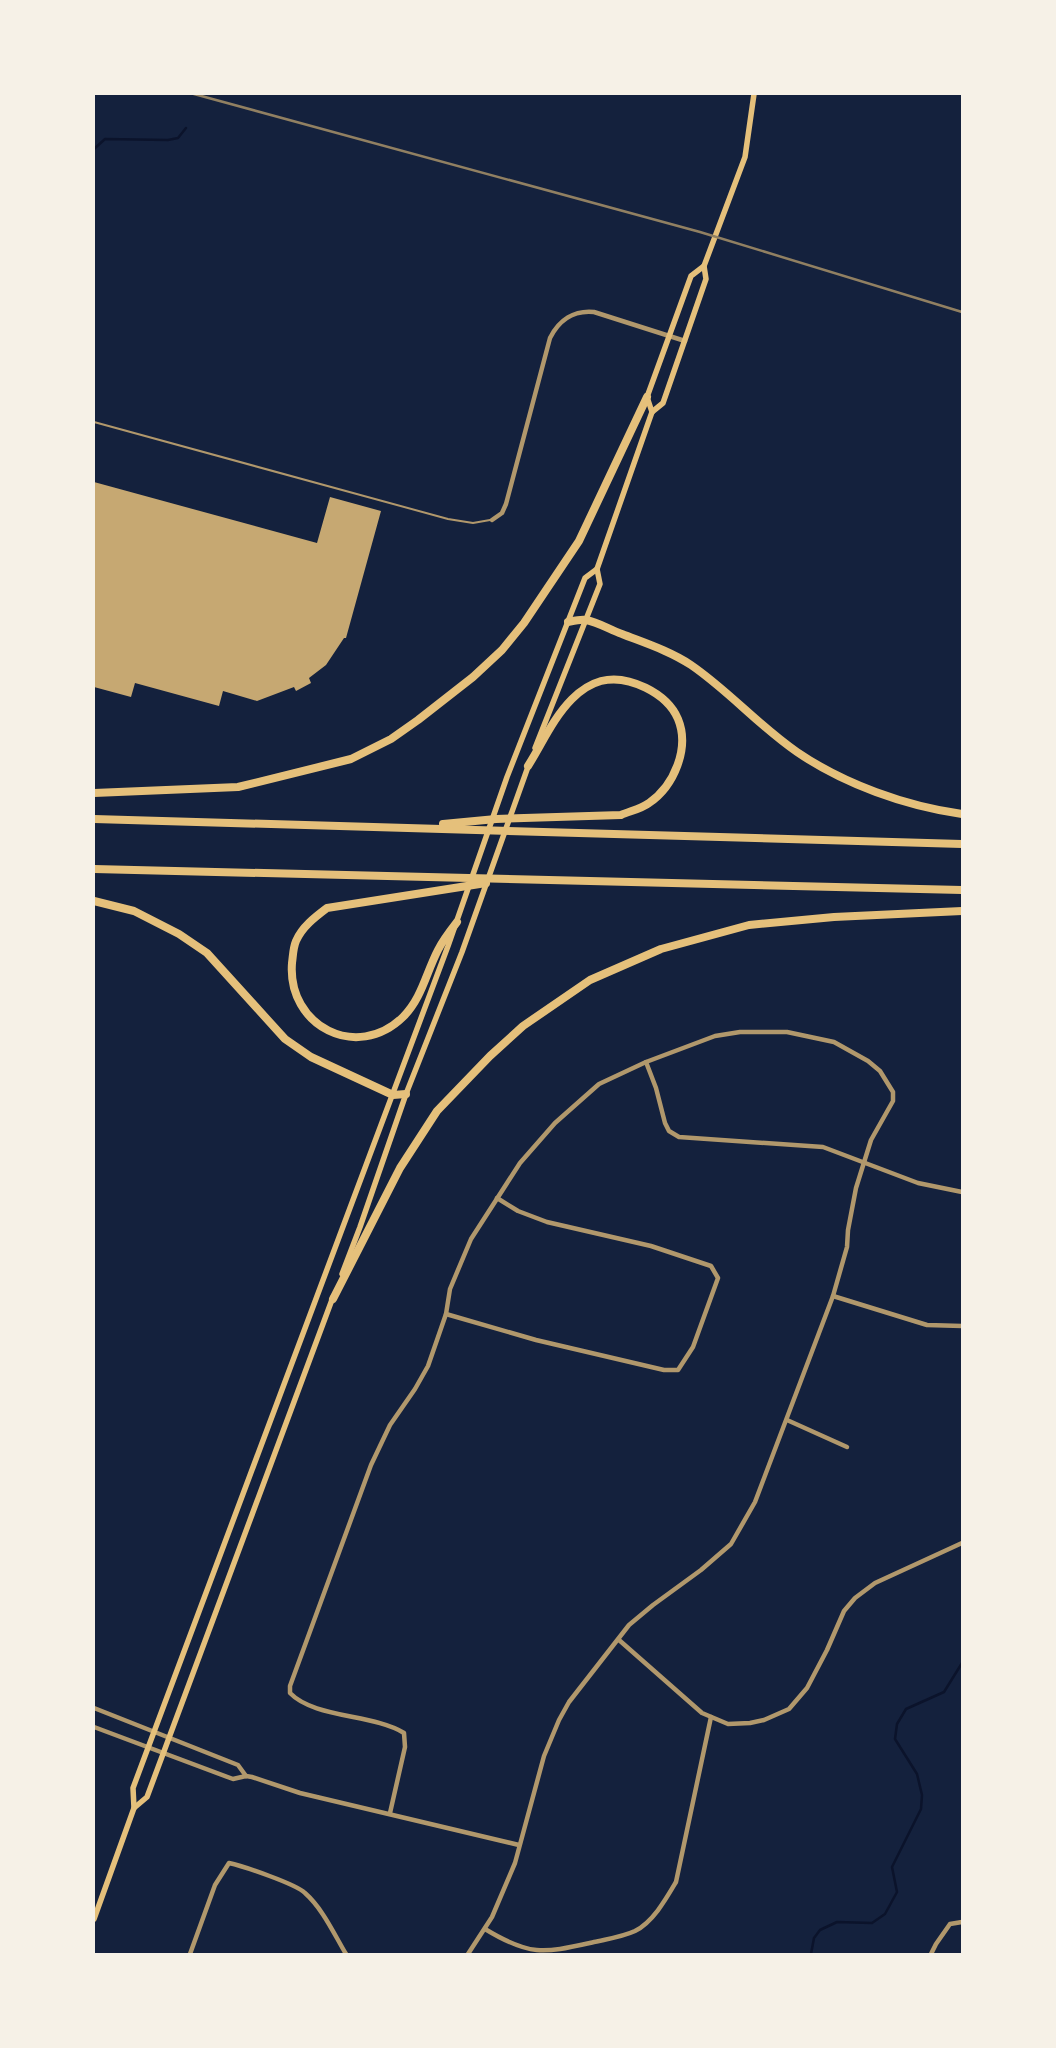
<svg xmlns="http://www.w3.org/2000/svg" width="1056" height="2048" viewBox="0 0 1056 2048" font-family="'Source Sans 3',sans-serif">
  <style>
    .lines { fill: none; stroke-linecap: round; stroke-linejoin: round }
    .stream { stroke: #0b132b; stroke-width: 2.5 }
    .building { fill: #c6a872 }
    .service { stroke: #b1986c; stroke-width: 2 }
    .minor { stroke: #b1986c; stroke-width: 4.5 }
    .secondary { stroke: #e5c07b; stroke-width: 5.5 }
    .motorway { stroke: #e5c07b; stroke-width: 8 }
    .rail { stroke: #918062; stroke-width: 2.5 }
  </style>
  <rect width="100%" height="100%" fill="#14213d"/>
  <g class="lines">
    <g class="stream">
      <path d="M 94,149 L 105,139 L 168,140 L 178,138 L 186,128"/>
      <path d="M 811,1954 L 814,1938 L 820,1930 L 837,1922 L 872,1923 L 885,1914 L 897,1892 L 892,1867 L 921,1809 L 922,1795 L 917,1774 L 895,1739 L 897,1724 L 906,1709 L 944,1692 L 962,1663"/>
    </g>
  </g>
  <path class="building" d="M 94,482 L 317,543 L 330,497 L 381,511 L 346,638 L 344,638 L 326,665 L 309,678 L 311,683 L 296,691 L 294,687 L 257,701 L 223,691 L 219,706 L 135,683 L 131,697 L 94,687 Z"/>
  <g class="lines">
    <path class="service" d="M 94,422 L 448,519 L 473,523 L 490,520"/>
    <g class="minor">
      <path d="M 492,520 L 502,513 L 506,504 L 550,338 C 559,320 574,310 594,312 L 685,341"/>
      <path d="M 646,1062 L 656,1088 L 665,1123 L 669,1131 L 679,1137 L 823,1147 L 918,1183 L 962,1192"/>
      <path d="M 833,1296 L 927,1325 L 962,1326"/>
      <path d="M 446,1314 L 536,1340 L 664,1370 L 678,1370 L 693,1347 L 718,1278 L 711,1266 L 651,1246 L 547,1222 L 518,1211 L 497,1198"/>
      <path d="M 787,1420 L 847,1447"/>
      <path d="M 619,1640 L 702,1713 L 728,1724 L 750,1723 L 764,1720 L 789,1709 L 807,1688 L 827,1650 L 844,1611 L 855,1598 L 875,1583 L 962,1543"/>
      <path d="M 94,1708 L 238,1765 L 246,1776"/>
      <path d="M 94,1727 L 233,1779 L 246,1776 L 252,1777 L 300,1793 L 519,1845"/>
      <path d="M 390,1813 L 405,1747 L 404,1733 C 373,1714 314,1718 290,1693 L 290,1686 L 371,1465 L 390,1425 L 415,1389 L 428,1366 L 446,1314 L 450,1289 L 471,1239 L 520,1163 L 555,1123 L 599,1084 L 646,1062 L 715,1036 L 740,1032 L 787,1032 L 834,1042 L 868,1061 L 880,1071 L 893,1092 L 893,1101 L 871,1140 L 856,1188 L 848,1230 L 847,1247 L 833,1296 L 755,1502 L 731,1544 L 701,1570 L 653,1605 L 629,1625 L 569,1702 L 559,1720 L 544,1756 L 515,1863 L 492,1917 L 468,1954"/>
      <path d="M 485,1929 C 531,1957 544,1953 594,1942 C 607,1939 622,1937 635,1931 C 653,1922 666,1899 676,1882 L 711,1717"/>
      <path d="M 190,1954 L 215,1885 L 229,1863 C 243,1866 296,1884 305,1893 C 323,1909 334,1934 346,1954"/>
      <path d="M 931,1954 L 936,1944 L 950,1924 L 962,1922"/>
    </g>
    <g class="secondary">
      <path d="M 652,412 L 647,397 L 691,276 L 704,266"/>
      <path d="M 535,748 L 600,584 L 597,569 L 652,412 L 663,403 L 706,279 L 704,266 L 745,157 L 754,94"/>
      <path d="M 342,1274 L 360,1227 L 406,1094 L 462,952 L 529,764"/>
      <path d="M 134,1808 L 147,1797 L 333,1297"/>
      <path d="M 94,1919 L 134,1808 L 133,1788 L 448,946 L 507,777 L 585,578 L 597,569"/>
    </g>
    <g class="motorway">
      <path d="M 568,622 C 573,621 581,619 586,620 C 598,622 610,630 622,634 C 645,643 670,651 691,665 C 729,691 759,726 797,752 C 844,784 905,806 962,814"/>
      <path d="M 94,793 L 238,787 L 351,759 L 391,739 L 418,720 L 473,677 L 502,650 L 524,623 L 579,541 L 647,397"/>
      <path d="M 94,819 L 962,844"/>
      <path d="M 443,824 L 496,819 L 621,815 C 630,811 641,809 649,803 C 674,786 690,748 678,719 C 667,693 628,674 601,681 C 590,684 579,692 572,699 C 553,718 542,744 528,766"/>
      <path d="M 94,869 L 962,890"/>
      <path d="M 94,901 L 134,911 L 179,934 L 207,953 L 285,1039 L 311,1057 L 393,1095 L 406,1094"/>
      <path d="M 457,922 C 450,931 443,940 438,950 C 426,973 422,998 403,1017 C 357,1062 287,1026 292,963 C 293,956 293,948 296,941 C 302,927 315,917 327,908 L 486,883"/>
      <path d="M 333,1299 L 400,1168 L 437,1111 L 490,1056 L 523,1026 L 590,980 L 661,949 L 749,925 L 834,917 L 962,911"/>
    </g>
    <path class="rail" d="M 194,94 L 700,232 L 962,312"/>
  </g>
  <rect width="1056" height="2048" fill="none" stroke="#f6f1e7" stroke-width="190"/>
</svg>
